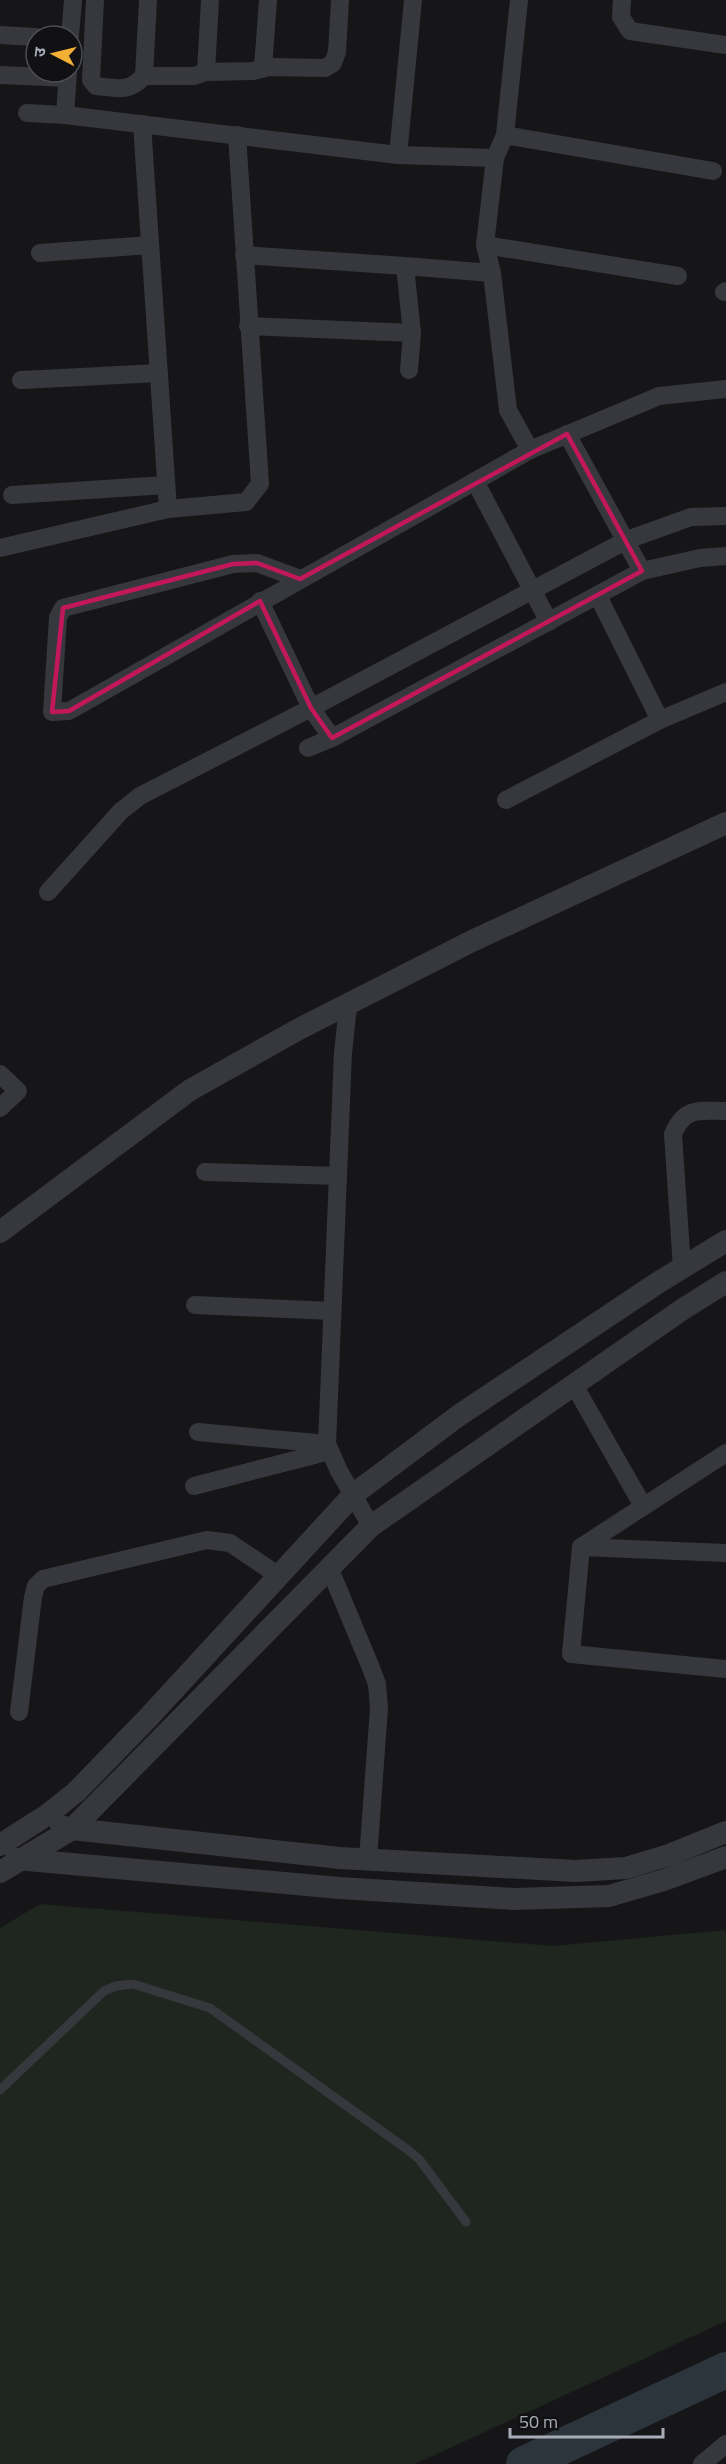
<svg xmlns="http://www.w3.org/2000/svg" width="726" height="2464" viewBox="0 0 726 2464" font-family="'Titillium Web','Noto Sans Devanagari',sans-serif">
  <style>
    .green { fill: #1e261f }
    .lines { fill: none; stroke-linecap: round; stroke-linejoin: round }
    .river { stroke: #2c353c; stroke-width: 36 }
    .service { stroke: #37383d; stroke-width: 9 }
    .minor { stroke: #37383d; stroke-width: 18 }
    .tertiary { stroke: #37383d; stroke-width: 22 }
    .marked { fill: none; stroke: #c2185b; stroke-width: 4.5; stroke-linejoin: round }
  </style>
  <rect width="100%" height="100%" fill="#161618"/>
  <path class="green" d="M 40,1904 L 553,1946 L 726,1930 L 726,2321 L 415,2464 L 0,2464 L 0,1928 Z"/>
  <g class="lines">
    <path class="river" d="M 524,2464 L 726,2370"/>
    <path class="service" d="M 0,2090 L 104,1991 L 116,1986 L 133,1984 L 210,2008 L 408,2150 L 419,2159 L 466,2222"/>
    <g class="minor">
      <path d="M 95,0 L 91,80 L 96,86 C 118,88 128,93 144,76 L 194,76 L 206,72 L 253,71 L 269,67 L 325,68 L 333,63 L 337,52 L 340,0"/>
      <path d="M 519,0 L 505,135 L 495,158 L 485,245 L 492,273 L 508,410 L 530,450"/>
      <path d="M 622,0 L 621,17 L 630,31 L 726,45"/>
      <path d="M 0,35 L 36,37"/>
      <path d="M 70,36 L 73,0"/>
      <path d="M 263,68 L 268,0"/>
      <path d="M 206,72 L 210,0"/>
      <path d="M 0,75 L 67,78"/>
      <path d="M 144,76 L 148,0"/>
      <path d="M 27,113 L 65,115 L 398,155 L 495,158"/>
      <path d="M 65,115 L 68,72"/>
      <path d="M 142,124 L 168,509"/>
      <path d="M 505,135 L 713,171"/>
      <path d="M 398,155 L 413,0"/>
      <path d="M 485,245 L 678,276"/>
      <path d="M 40,253 L 150,245"/>
      <path d="M 244,255 L 405,266 L 412,333 L 248,326"/>
      <path d="M 405,266 L 492,273"/>
      <path d="M 724,292 L 726,291"/>
      <path d="M 409,370 L 412,333"/>
      <path d="M 21,380 L 159,373"/>
      <path d="M 567,434 L 642,571"/>
      <path d="M 475,481 L 549,622"/>
      <path d="M 12,495 L 166,485"/>
      <path d="M 0,548 L 168,509 L 246,502 L 260,484 L 237,135"/>
      <path d="M 300,579 L 257,563 L 233,564 L 63,608 L 58,617 L 52,712 L 69,711 L 530,450 L 659,396 L 726,389"/>
      <path d="M 260,601 L 311,708 L 332,738 L 308,748"/>
      <path d="M 660,720 L 726,692"/>
      <path d="M 332,738 L 642,571 L 700,558 L 726,556"/>
      <path d="M 506,800 L 660,720 L 598,596"/>
      <path d="M 48,892 L 121,811 L 140,796 L 311,708 L 627,540 L 691,517 L 726,516"/>
      <path d="M 348,1006 L 343,1053 L 327,1444 L 339,1471 L 371,1526"/>
      <path d="M 0,1074 L 18,1091 L 0,1108"/>
      <path d="M 205,1172 L 338,1176"/>
      <path d="M 682,1268 L 673,1134 C 685,1106 700,1111 726,1111"/>
      <path d="M 195,1305 L 331,1311"/>
      <path d="M 574,1385 L 643,1506"/>
      <path d="M 198,1432 L 327,1444"/>
      <path d="M 726,1453 L 581,1547 L 571,1654 L 726,1669"/>
      <path d="M 194,1486 L 330,1451"/>
      <path d="M 581,1547 L 726,1553"/>
      <path d="M 329,1567 L 371,1668 L 377,1684 L 379,1708 L 368,1859"/>
      <path d="M 19,1712 L 33,1597 L 36,1586 L 43,1579 L 207,1540 L 230,1543 L 279,1576"/>
      <path d="M 702,2464 L 726,2444"/>
    </g>
    <g class="tertiary">
      <path d="M 0,1232 L 190,1090 L 299,1029 L 472,941 L 726,823"/>
      <path d="M 61,1826 L 72,1829 L 340,1858 L 575,1871 L 626,1868 L 669,1855 L 726,1832"/>
      <path d="M 0,1845 L 47,1815 L 76,1792 L 146,1720 L 354,1494 L 458,1416 L 659,1282 L 726,1241"/>
      <path d="M 16,1859 L 340,1888 L 514,1899 L 609,1896 L 664,1880 L 726,1857"/>
      <path d="M 0,1872 L 72,1829 L 371,1526 L 683,1309 L 726,1282"/>
    </g>
  </g>
  <path class="marked" d="M 567,434 L 642,571 L 332,738 L 311,708 L 260,601 L 69,711 L 52,712 L 63,608 L 233,564 L 257,563 L 300,579 Z"/>
  <g transform="translate(54 54) rotate(277)"><circle r="28" fill="#111113" stroke="#4d4f55" stroke-width="1.5"/>
  <path d="M0-4.5L10 22L0 15L-10 22Z" fill="#f2b134"/>
  <text y="-9" font-size="16" font-weight="bold" text-anchor="middle" fill="#a8adb8">उ</text>
  </g>
  <path d="M510 2428v9h153v-9" fill="none" stroke="#a8adb8" stroke-width="3"/>
  <text x="519" y="2428" font-size="18" fill="#a8adb8" stroke="#111113" stroke-width="4.5" paint-order="stroke">50 m</text>
</svg>
